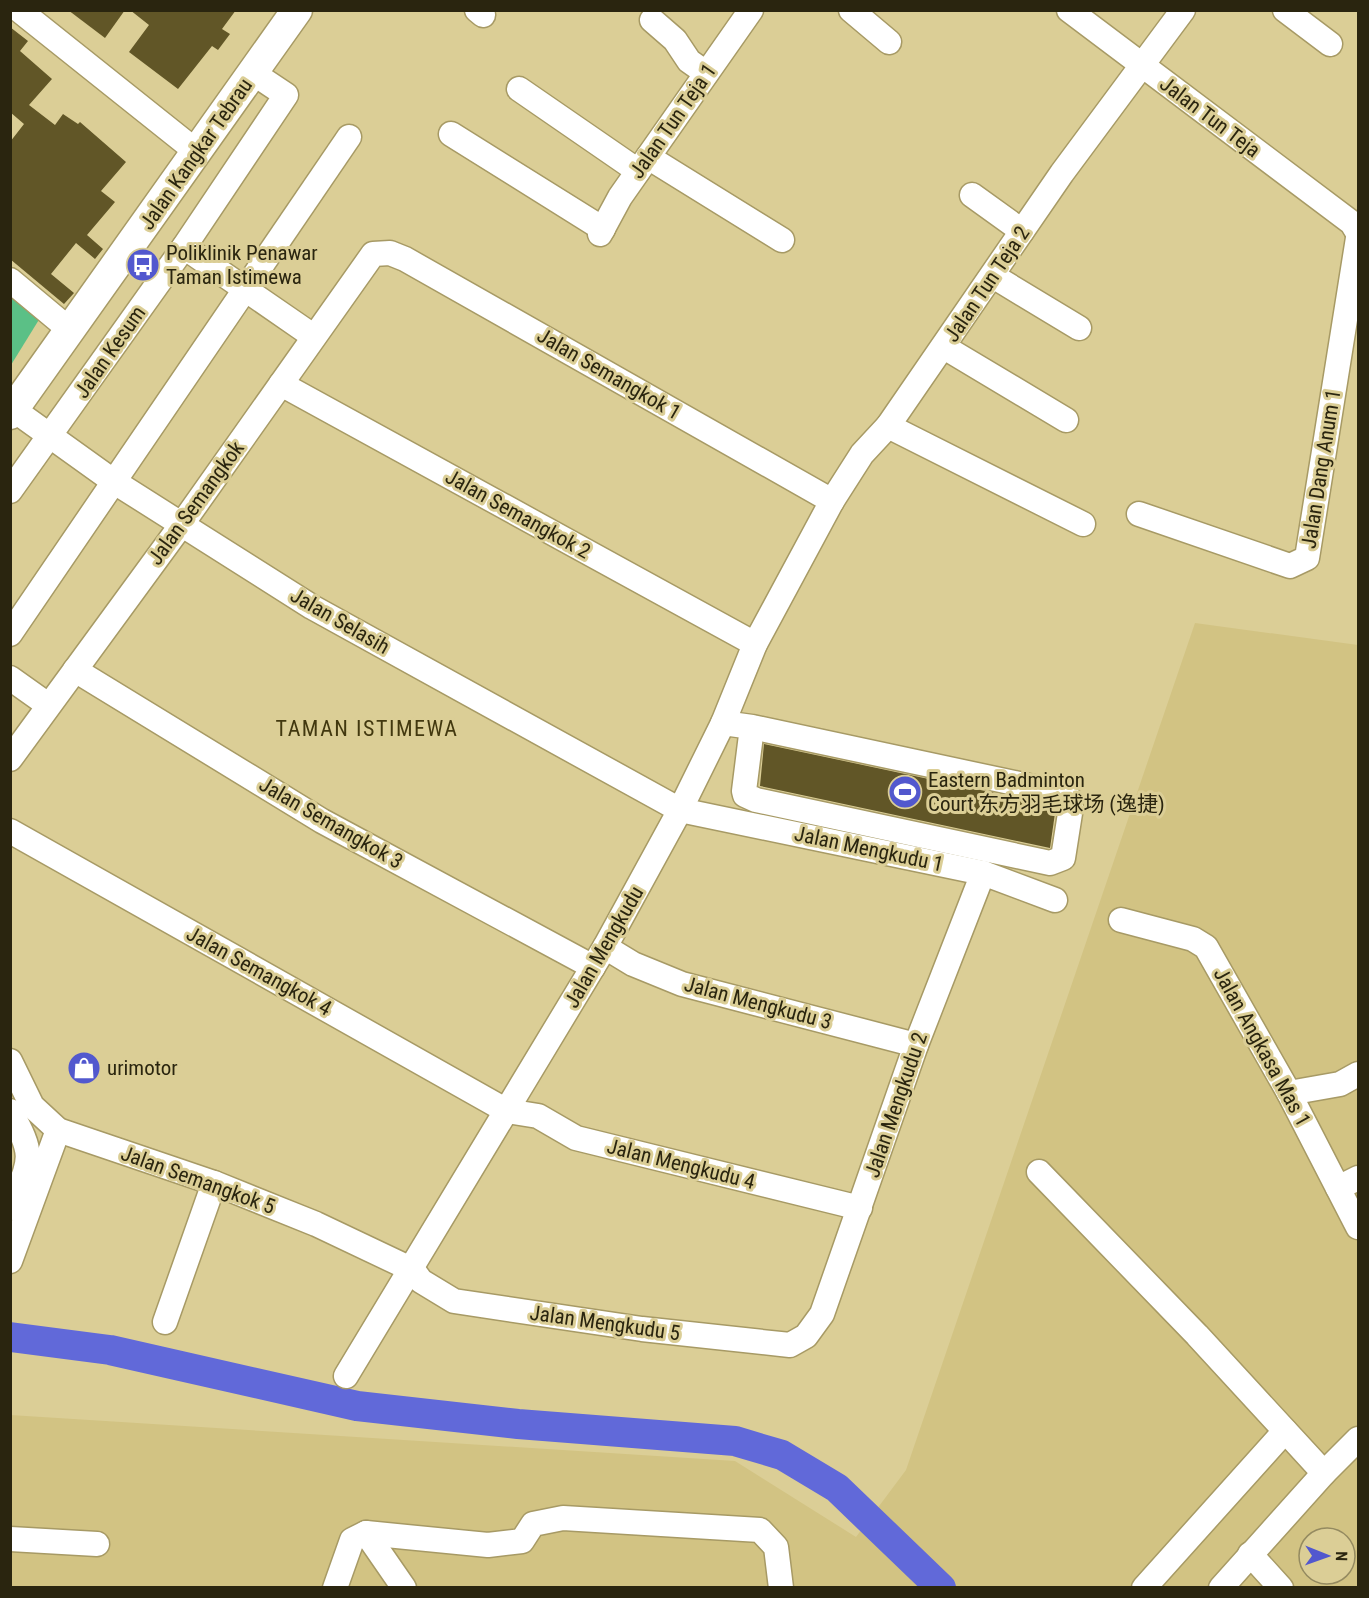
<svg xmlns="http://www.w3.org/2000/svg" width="1369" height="1598" viewBox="0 0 1369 1598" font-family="'Roboto Condensed','Noto Sans SC',sans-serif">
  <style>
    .built { fill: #d2c383; fill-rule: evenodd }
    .green { fill: #5bc086 }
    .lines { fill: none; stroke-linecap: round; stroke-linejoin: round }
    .river { stroke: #6169d9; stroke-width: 30 }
    .building { fill: #615627 }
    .minor-casing { stroke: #a79a65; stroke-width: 27 }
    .major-casing { stroke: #a79a65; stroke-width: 33 }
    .minor { stroke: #fff; stroke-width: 24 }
    .major { stroke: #fff; stroke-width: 30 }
    .labels { text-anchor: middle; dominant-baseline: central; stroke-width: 6; stroke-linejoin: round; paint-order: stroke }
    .street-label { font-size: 21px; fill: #2a250f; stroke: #dbce96 }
    .poi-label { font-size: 21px; fill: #2a250f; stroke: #dbce96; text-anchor: start }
    .neighbourhood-label { font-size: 22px; letter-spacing: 1.5px; fill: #42380f; stroke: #dbce96 }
  </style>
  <rect width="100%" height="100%" fill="#dbce96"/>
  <path class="built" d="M 1195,623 L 1358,645 L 1358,1587 L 11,1587 L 10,1415 L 735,1461 L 856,1537 L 906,1470 ZM 1309,1538 L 1345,1538 L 1345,1574 L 1309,1574 Z"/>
  <path class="green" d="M 11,293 L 40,318 L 11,365 Z"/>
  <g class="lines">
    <path class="river" d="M 10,1337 L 110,1350 L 357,1406 L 518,1424 L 735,1441 L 782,1455 L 837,1488 L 941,1588"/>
  </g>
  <g class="building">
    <path d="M 68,10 L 125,10 L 105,38 Z"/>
    <path d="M 130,10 L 236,10 L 222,29 L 230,34 L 218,50 L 212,46 L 178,89 L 129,52 L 149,25 Z"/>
    <path d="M 10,27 L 28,41 L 20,51 L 52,79 L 29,105 L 55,125 L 63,114 L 78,124 L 80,122 L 126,162 L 101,191 L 115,202 L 87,235 L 103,249 L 95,259 L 76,243 L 51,274 L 74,293 L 64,304 L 10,259 L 10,142 L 24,124 L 10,112 Z"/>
    <path d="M 764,744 L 1056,806 L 1050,848 L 760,786 Z"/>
  </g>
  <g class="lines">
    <defs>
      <g id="minor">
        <path d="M 19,10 L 197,152"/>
        <path d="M 477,10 L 483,15"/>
        <path d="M 851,10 L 889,42"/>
        <path d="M 1069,10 L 1352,223 L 1358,233"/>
        <path d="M 1285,10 L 1330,44"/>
        <path d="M 652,20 L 675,40 L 689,61 L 706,73"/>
        <path d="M 519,89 L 638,171"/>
        <path d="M 451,134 L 603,229"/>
        <path d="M 648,157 L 782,240"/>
        <path d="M 972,195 L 1022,231"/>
        <path d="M 600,234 L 620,197 L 751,10"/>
        <path d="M 184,247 L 313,336"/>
        <path d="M 993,276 L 1079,328"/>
        <path d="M 10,280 L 70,330"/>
        <path d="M 944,347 L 1066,420"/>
        <path d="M 281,384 L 755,644"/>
        <path d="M 14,410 L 113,481 L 312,607 L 680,810 L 983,873 L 1055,900"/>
        <path d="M 888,426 L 1083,524"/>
        <path d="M 10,491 L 184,247 L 286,95 L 253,73"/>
        <path d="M 1139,514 L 1290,566 L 1307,558 L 1358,238"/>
        <path d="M 10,634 L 349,137"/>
        <path d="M 75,670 L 322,821 L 593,967"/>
        <path d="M 10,678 L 48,705"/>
        <path d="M 723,723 L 752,727 L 744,791 L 745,795 L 756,800 L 1050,863 L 1063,858 L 1071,807 L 1069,798 L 1061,793 L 752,727"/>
        <path d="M 10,759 L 182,524 L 373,254 L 390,253 L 405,259 L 832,501"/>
        <path d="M 10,831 L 507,1111 L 538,1116 L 576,1138 L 860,1208"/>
        <path d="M 1121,920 L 1193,939 L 1206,947 L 1289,1093 L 1358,1227"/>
        <path d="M 605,947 L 633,964 L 682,984 L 916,1045"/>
        <path d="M 10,1061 L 32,1106 L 58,1130 L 214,1183 L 316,1224 L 413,1270 L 421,1281 L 454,1301 L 642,1329 L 790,1345 L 806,1336 L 822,1314 L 916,1045 L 983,873"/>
        <path d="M 1289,1093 L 1340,1084 L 1358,1074"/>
        <path d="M 10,1111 C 37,1158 30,1161 10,1208"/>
        <path d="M 1039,1172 L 1197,1335 L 1324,1473"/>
        <path d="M 1338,1188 L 1358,1178"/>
        <path d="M 10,1261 L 58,1130"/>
        <path d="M 165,1322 L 214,1183"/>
        <path d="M 346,1376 L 605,947 L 680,810 L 723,723 L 755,644 L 832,501 L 862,454 L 888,426 L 1062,173 L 1183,10"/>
        <path d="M 366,1533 L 404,1588"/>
        <path d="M 10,1539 L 97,1544"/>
        <path d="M 1250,1554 L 1281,1588"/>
        <path d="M 335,1588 L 352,1540 L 366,1533 L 488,1545 L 522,1541 L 533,1524 L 563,1518 L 760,1530 L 776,1547 L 781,1588"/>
        <path d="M 1144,1588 L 1285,1431"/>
        <path d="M 1221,1588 L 1324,1473 L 1358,1439"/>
      </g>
      <path id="major" d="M 10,414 L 297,10"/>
    </defs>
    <use href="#minor" class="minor-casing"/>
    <use href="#major" class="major-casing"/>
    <use href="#minor" class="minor"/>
    <use href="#major" class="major"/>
  </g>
  <defs>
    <symbol id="bus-disc" viewBox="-11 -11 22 22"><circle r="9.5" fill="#5258ce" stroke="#dbce96"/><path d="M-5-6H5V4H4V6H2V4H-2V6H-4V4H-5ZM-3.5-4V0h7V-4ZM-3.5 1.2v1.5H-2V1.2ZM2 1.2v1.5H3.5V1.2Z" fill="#fff"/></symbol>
    <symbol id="stadium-disc" viewBox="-11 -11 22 22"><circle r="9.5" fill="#5258ce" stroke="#dbce96"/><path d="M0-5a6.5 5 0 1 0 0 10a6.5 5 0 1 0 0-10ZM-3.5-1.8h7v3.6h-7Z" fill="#fff"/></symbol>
    <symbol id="shop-disc" viewBox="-11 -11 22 22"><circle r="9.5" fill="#5258ce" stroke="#dbce96"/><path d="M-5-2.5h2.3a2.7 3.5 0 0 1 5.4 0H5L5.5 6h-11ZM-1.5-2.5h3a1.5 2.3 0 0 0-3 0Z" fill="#fff"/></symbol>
  </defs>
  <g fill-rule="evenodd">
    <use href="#bus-disc" x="124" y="246" width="38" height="38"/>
    <use href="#stadium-disc" x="886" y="773" width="38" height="38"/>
    <use href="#shop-disc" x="65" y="1049" width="38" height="38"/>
  </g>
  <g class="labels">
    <g class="street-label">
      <text transform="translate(1210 117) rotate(37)">Jalan Tun Teja</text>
      <text transform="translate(673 121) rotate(-55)">Jalan Tun Teja 1</text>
      <text transform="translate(196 154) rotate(-55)">Jalan Kangkar Tebrau</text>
      <text transform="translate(987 284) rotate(-56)">Jalan Tun Teja 2</text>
      <text transform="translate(110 352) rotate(-55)">Jalan Kesum</text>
      <text transform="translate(609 374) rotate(30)">Jalan Semangkok 1</text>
      <text transform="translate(1321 469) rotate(-81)">Jalan Dang Anum 1</text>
      <text transform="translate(196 503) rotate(-54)">Jalan Semangkok</text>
      <text transform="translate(518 514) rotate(29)">Jalan Semangkok 2</text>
      <text transform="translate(340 621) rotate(30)">Jalan Selasih</text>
      <text transform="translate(331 823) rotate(30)">Jalan Semangkok 3</text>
      <text transform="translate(869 849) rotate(12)">Jalan Mengkudu 1</text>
      <text transform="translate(604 947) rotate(-60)">Jalan Mengkudu</text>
      <text transform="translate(259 971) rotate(29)">Jalan Semangkok 4</text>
      <text transform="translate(758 1003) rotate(15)">Jalan Mengkudu 3</text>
      <text transform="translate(1262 1047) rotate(61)">Jalan Angkasa Mas 1</text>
      <text transform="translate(896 1105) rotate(-71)">Jalan Mengkudu 2</text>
      <text transform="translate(681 1164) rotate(14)">Jalan Mengkudu 4</text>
      <text transform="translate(198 1180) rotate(20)">Jalan Semangkok 5</text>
      <text transform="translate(605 1323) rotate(8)">Jalan Mengkudu 5</text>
    </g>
    <g class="poi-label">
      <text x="166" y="253">Poliklinik Penawar<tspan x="166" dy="24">Taman Istimewa</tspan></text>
      <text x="928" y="780">Eastern Badminton<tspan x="928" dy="24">Court 东方羽毛球场 (逸捷)</tspan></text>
      <text x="107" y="1068">urimotor</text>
    </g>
    <g class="neighbourhood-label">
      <text x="367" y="728">TAMAN ISTIMEWA</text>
    </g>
  </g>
  <rect width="1369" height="1598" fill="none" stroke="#2a250f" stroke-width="24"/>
  <g transform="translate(1327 1556) rotate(91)"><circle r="28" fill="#dbce96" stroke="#948a60" stroke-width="1.5"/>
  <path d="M0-4.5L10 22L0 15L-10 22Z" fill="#5258ce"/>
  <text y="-9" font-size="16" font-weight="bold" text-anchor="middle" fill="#2a250f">N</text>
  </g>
</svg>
